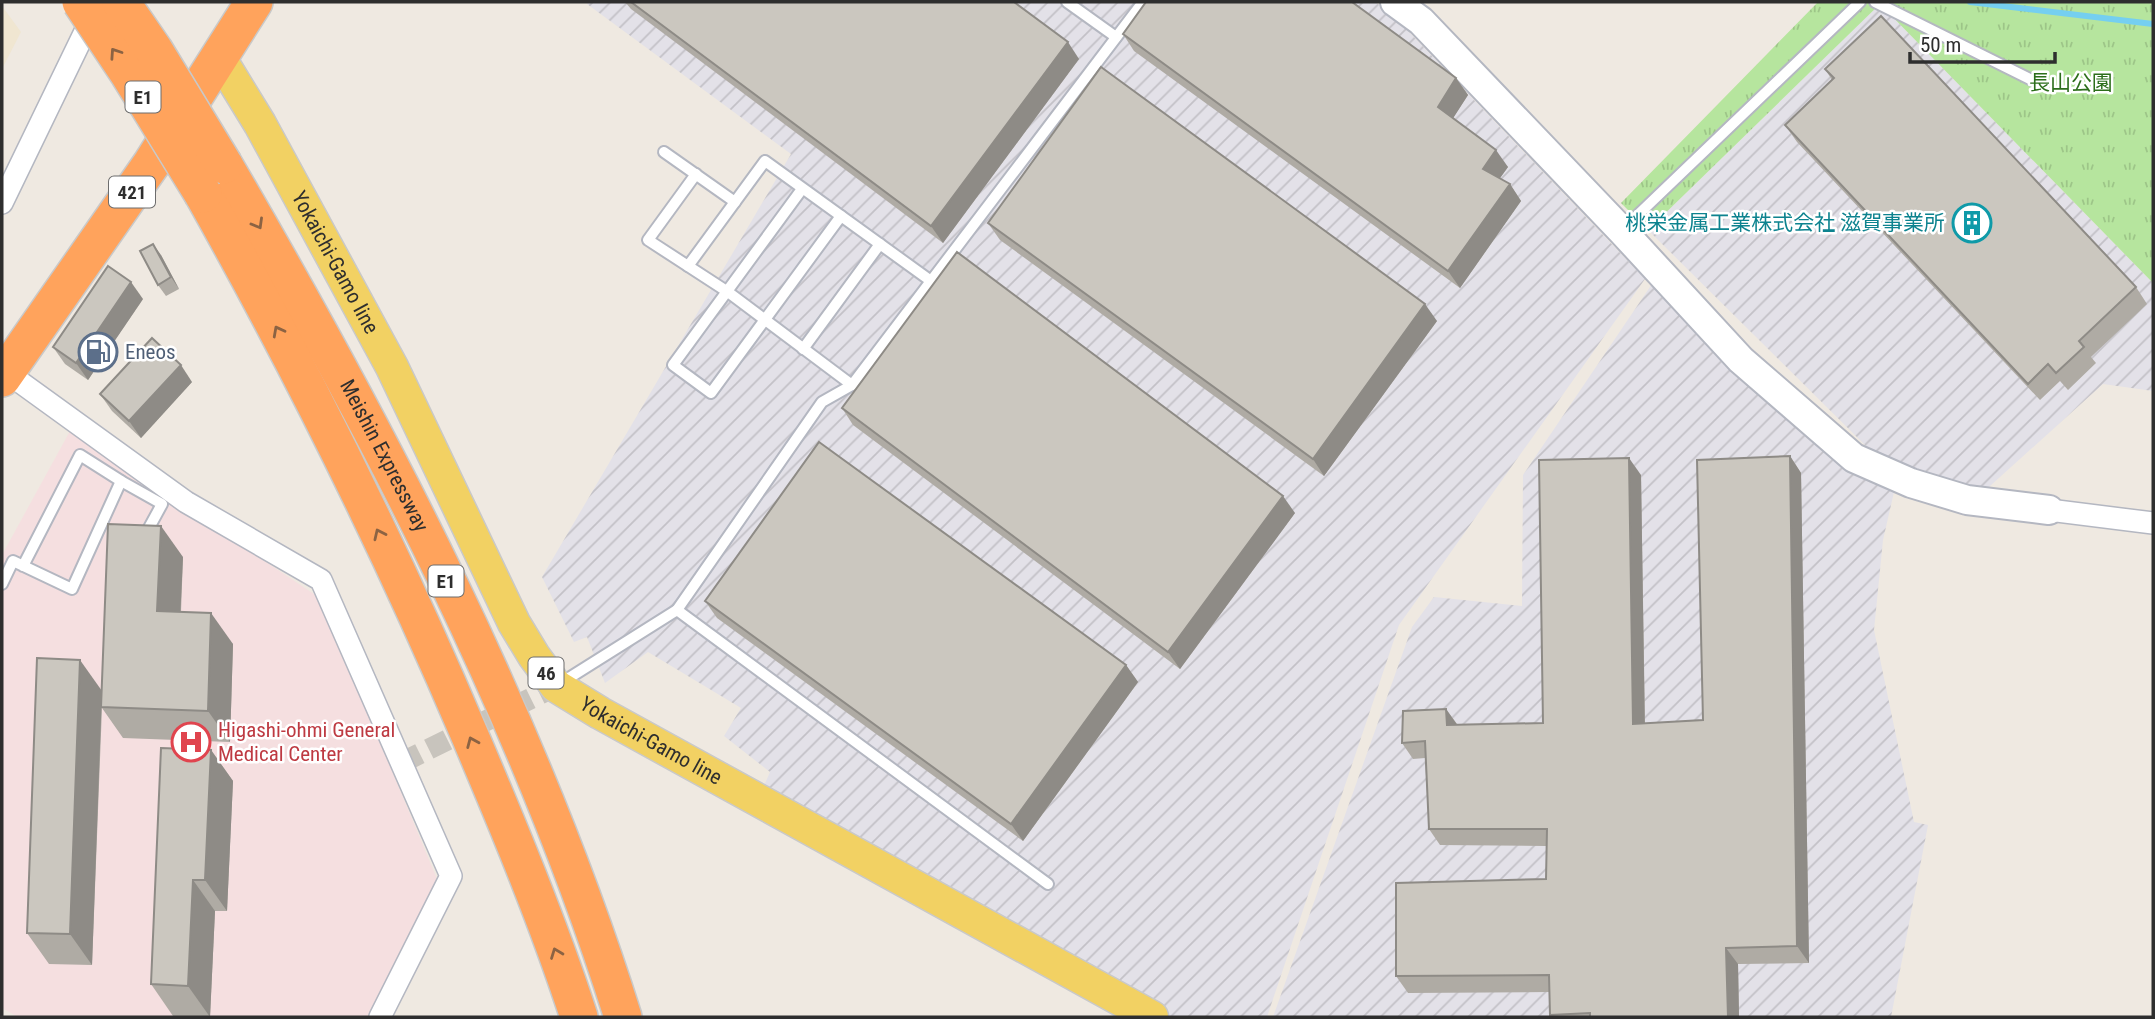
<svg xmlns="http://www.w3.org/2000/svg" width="2155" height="1019" viewBox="0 0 2155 1019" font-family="'Roboto Condensed','Noto Sans JP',sans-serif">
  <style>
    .industrial { fill: url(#industrial-furrows) }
    .education { fill: #f0e6d1 }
    .medical { fill: #f5dfe0 }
    .grass { fill: url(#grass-tufts) }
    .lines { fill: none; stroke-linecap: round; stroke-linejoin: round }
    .stream { stroke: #75cff0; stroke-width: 6 }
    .street-tunnel { stroke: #c8c4bd; stroke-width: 21; stroke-dasharray: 21 10; stroke-linecap: butt }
    .lane-casing { stroke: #b4b7c1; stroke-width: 14 }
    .street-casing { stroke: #b4b7c1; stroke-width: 24 }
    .secondary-casing { stroke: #b4b7c1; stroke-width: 32 }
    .primary-casing { stroke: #c9c9c9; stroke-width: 35 }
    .highway-casing { stroke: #c9c9c9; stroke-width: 40 }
    .lane { stroke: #fff; stroke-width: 10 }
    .street { stroke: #fff; stroke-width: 21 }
    .secondary { stroke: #fff; stroke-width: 28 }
    .primary { stroke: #f2d163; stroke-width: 32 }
    .highway { stroke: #ffa35c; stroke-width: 37 }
    .highway-bridge-casing { stroke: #c9c9c9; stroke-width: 40; stroke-linecap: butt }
    .highway-bridge { stroke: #ffa35c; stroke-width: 37 }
    .wall { fill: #afaba4 }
    .shaded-wall { fill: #8e8b86 }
    .building { fill: #cbc7bf; stroke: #8e8b86; stroke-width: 2 }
    .oneway { stroke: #8c6343 }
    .labels { text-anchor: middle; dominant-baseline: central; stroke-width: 5; stroke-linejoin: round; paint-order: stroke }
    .shield { fill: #fff; stroke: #6d6d6d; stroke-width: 2 }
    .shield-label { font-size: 19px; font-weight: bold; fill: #2e2e2e }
    .park-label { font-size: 21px; fill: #2c6e1b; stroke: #fff }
    .culture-label { font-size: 21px; fill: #0d838f; stroke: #fff; text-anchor: end }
    .street-label { font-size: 21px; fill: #2e2e2e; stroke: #fff }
    .service-label { font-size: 21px; fill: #4e5e75; stroke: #fff; text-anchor: start }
    .health-label { font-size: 21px; fill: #be3a42; stroke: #fff; text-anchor: start }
  </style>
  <defs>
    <pattern id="industrial-furrows" width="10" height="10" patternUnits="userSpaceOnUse" patternTransform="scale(1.75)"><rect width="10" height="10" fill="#e3e1e8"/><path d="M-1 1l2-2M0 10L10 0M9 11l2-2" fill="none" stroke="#c3c1c7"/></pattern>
    <pattern id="grass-tufts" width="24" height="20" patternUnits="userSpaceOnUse" patternTransform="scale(1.75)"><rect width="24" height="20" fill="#b6e59e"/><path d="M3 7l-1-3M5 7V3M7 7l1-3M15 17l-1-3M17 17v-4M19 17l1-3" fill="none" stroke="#9dc588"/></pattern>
  </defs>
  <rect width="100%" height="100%" fill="#efe9e1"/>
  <g class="industrial">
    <path d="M 588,2 L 1375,2 L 1390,12 L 1645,279 L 1399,625 L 1267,1017 L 1152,1017 L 756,804 L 770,772 L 724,736 L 741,708 L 648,652 L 605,683 L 587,637 L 574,642 L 542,577 L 791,154 L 587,4 Z"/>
    <path d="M 1880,4 L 2153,283 L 2153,391 L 2103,384 L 1979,496 L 1875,455 L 1648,230 Z"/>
    <path d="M 1654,281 L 1850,470 L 1894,492 L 1883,540 L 1874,630 L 1914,822 L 1928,825 L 1891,1017 L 1273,1017 L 1412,627 L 1434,597 L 1522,606 L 1523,475 Z"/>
  </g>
  <path class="education" d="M 2,6 L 21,32 L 2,69 Z"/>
  <path class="medical" d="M 70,431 L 320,598 L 440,886 L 370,1017 L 18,1017 L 2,1008 L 2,555 Z"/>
  <path class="grass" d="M 1818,2 L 2153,2 L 2153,283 L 1880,4 L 1648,230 L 1621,203 Z"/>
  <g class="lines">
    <path class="stream" d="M 1970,2 L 2153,24"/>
    <path class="street-tunnel" d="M 401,763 L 556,686"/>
    <defs>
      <g id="lane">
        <path d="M 1067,2 L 1116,37"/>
        <path d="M 1875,2 L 2032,80"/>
        <path d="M 664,152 L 735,202"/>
        <path d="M 696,174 L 648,240 L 728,292 L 852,385"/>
        <path d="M 802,189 L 673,365 L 711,393 L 841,216"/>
        <path d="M 1622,230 L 1860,2"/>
        <path d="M 688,266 L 765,161 L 931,281"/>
        <path d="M 803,349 L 880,244"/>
        <path d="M 121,481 L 162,504 L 144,537"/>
        <path d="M 2,584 L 13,561 L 72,589 L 121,481 L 80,455 L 23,566"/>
        <path d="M 677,610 L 822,402 L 852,385 L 1143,2"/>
        <path d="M 561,683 L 677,610 L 1048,884"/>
      </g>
      <g id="street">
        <path d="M 2,203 L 94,13"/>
        <path d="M 2,369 L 186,502 L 321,580 L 451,876 L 380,1017"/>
        <path d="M 2049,510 L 2153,523"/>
      </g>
      <path id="secondary" d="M 1395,2 L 1421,21 L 1622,231 L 1741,360 L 1854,458 L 1911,483 L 1967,500 L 2049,510"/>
      <g id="primary">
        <path id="s1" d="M 219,57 L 260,124 L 392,367 L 514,623 L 534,656 L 556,686 L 600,713 L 1152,1017"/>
      </g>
      <g id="highway">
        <path id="s2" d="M 224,165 C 381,434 529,719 623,1017"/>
        <path d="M 203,194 C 302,370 391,550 470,736 C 509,828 548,922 579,1017"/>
        <path d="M 2,378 L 152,163 L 254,2"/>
      </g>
    </defs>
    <use href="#lane" class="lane-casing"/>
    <use href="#street" class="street-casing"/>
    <use href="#secondary" class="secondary-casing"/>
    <use href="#primary" class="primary-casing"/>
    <use href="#highway" class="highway-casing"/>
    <use href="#lane" class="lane"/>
    <use href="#street" class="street"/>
    <use href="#secondary" class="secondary"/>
    <use href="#primary" class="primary"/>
    <use href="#highway" class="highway"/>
    <defs>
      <g id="highway-bridge">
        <path d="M 81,2 L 129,74 L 203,194"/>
        <path d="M 121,2 L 154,50 L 224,165"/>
      </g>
    </defs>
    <use href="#highway-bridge" class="highway-bridge-casing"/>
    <use href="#highway-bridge" class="highway-bridge"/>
  </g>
  <g class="wall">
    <path d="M 625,2 L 1014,2 L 1079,59 L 943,243 L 631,9 Z"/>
    <path d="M 1123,34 L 1456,78 L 1468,95 L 1453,118 L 1508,167 L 1500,178 L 1510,184 L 1521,201 L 1460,288 L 1134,51 Z"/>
    <path d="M 1825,69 L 2136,287 L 2147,304 L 2091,357 L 2096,363 L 2068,390 L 2060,381 L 2040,400 L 1797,142 L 1785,125 L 1832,80 Z"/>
    <path d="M 988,223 L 1437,321 L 1324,476 L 1000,240 Z"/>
    <path d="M 161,255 L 179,289 L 166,296 L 158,285 Z"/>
    <path d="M 143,299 L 88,380 L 65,364 L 53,347 Z"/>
    <path d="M 192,382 L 141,438 L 112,411 L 100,394 Z"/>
    <path d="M 842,408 L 1295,513 L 1180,669 L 853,425 Z"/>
    <path d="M 1790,456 L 1801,473 L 1809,963 L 1738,964 L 1739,1017 L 1551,1017 L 1550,1015 L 1549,992 L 1408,993 L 1396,976 L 1546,879 L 1546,846 L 1440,845 L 1429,829 L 1425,758 L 1413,759 L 1402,743 L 1446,709 L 1457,724 L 1543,723 L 1641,475 L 1645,723 L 1703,720 Z"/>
    <path d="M 183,557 L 181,612 L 233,644 L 230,742 L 123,738 L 102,708 L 92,965 L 49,964 L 27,933 L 102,690 Z"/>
    <path d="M 705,601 L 1126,665 L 1138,682 L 1023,841 L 717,618 Z"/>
    <path d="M 211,750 L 233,781 L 227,911 L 215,911 L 210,1017 L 173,1016 L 151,984 Z"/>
  </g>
  <g class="shaded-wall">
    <path d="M 1068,42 L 1079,59 L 943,243 L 931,226 Z"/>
    <path d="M 1456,78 L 1468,95 L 1450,123 L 1438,107 Z"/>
    <path d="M 1496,150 L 1508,167 L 1495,185 L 1483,169 Z"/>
    <path d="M 1510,184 L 1521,201 L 1460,288 L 1448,271 Z"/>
    <path d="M 153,244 L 161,255 L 179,289 L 171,277 Z"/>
    <path d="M 131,282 L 143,299 L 88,380 L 76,363 Z"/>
    <path d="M 1425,304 L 1437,321 L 1324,476 L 1313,459 Z"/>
    <path d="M 181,365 L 192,382 L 141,438 L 129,421 Z"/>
    <path d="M 1790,456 L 1801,473 L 1809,963 L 1797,946 Z"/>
    <path d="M 1629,458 L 1641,475 L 1645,740 L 1633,724 Z"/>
    <path d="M 1283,496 L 1295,513 L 1180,669 L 1168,652 Z"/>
    <path d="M 161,526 L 183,557 L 179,642 L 157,611 Z"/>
    <path d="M 211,613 L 233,644 L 230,742 L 208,711 Z"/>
    <path d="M 80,660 L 102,691 L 92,965 L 70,934 Z"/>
    <path d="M 1126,665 L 1138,682 L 1023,841 L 1011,824 Z"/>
    <path d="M 1446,709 L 1458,726 L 1447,725 Z"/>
    <path d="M 211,750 L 233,781 L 227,911 L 205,880 Z"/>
    <path d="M 193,880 L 215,911 L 210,1017 L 188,986 Z"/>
    <path d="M 1726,948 L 1738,964 L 1739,1017 L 1728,1017 Z"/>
  </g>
  <g class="building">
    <path d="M 631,2 L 1014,2 L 1068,42 L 931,226 Z"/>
    <path d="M 1146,2 L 1352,2 L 1456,78 L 1438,107 L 1496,150 L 1483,169 L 1510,184 L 1448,271 L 1123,34 Z"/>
    <path d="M 1881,16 L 2136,287 L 2079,341 L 2084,347 L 2056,373 L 2048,364 L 2028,384 L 1785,125 L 1834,78 L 1825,69 Z"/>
    <path d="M 1101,67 L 1425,304 L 1313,459 L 988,223 Z"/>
    <path d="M 153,244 L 171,277 L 158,285 L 140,251 Z"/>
    <path d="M 957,252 L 1283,496 L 1168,652 L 842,408 Z"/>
    <path d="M 108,266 L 131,282 L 76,363 L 53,347 Z"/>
    <path d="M 152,338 L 181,365 L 129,421 L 100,394 Z"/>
    <path d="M 819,442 L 1126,665 L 1011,824 L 705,601 Z"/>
    <path d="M 1790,456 L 1797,946 L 1726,948 L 1728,1017 L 1590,1017 L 1590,1013 L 1550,1015 L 1549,975 L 1396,976 L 1396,883 L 1546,879 L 1547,829 L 1429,829 L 1425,741 L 1402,743 L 1403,711 L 1446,709 L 1447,725 L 1543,723 L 1539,460 L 1629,458 L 1633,724 L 1703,720 L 1697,460 Z"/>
    <path d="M 108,524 L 161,526 L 157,611 L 211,613 L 208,711 L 101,707 Z"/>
    <path d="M 37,658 L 80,660 L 70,934 L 27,933 Z"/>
    <path d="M 161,748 L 211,750 L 205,880 L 193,880 L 188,986 L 151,984 Z"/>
  </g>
  <defs><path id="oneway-chevron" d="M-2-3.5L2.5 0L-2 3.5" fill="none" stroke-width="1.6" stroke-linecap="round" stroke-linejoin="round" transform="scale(1.75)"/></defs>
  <g class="oneway">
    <use href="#oneway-chevron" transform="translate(115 53) rotate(-124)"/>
    <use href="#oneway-chevron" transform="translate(258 224) rotate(60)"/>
    <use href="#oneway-chevron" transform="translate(278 331) rotate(-118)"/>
    <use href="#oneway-chevron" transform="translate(379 534) rotate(-115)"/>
    <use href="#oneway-chevron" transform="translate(472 742) rotate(-113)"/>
    <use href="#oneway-chevron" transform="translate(556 953) rotate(-111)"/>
  </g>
  <defs>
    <symbol id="building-ring" viewBox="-11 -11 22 22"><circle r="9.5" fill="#fff" stroke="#0f9aa8" stroke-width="1.5"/><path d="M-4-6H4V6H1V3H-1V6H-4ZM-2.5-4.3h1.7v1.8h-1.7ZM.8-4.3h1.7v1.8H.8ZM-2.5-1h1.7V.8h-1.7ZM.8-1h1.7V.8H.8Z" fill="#0f9aa8"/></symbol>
    <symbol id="fuel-ring" viewBox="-11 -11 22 22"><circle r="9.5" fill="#fff" stroke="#5c6f8a" stroke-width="1.5"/><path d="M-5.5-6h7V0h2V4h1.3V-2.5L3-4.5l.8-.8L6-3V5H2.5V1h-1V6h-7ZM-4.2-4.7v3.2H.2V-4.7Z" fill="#5c6f8a"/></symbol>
    <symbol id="hospital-ring" viewBox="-11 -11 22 22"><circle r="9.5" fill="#fff" stroke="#e0444e" stroke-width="1.5"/><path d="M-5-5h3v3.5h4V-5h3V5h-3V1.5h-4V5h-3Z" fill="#e0444e"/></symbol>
  </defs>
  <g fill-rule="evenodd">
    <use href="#building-ring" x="1950" y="201" width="44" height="44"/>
    <use href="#fuel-ring" x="76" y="330" width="44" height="44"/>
    <use href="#hospital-ring" x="169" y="720" width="44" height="44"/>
  </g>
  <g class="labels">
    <g class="shield">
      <rect x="125.5" y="81.5" width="35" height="31" rx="5"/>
      <rect x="109" y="176.5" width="46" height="31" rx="5"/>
      <rect x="428.5" y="565.5" width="35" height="31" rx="5"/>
      <rect x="528.5" y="657.5" width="35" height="31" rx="5"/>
    </g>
    <g class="shield-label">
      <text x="143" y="97">E1</text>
      <text x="132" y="192">421</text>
      <text x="446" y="581">E1</text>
      <text x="546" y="673">46</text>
    </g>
    <g class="park-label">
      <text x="2071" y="83">長山公園</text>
    </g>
    <g class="culture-label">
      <text x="1945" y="223">桃栄金属工業株式会社 滋賀事業所</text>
    </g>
    <g class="street-label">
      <text stroke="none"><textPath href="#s1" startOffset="236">Yokaichi-Gamo line</textPath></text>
      <text stroke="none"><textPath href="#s2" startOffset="332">Meishin Expressway</textPath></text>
      <text stroke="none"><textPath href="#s1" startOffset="824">Yokaichi-Gamo line</textPath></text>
    </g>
    <g class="service-label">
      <text x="125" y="352">Eneos</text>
    </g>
    <g class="health-label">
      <text x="218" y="730">Higashi-ohmi General<tspan x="218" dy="24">Medical Center</tspan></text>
    </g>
  </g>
  <rect width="2155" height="1019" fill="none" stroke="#2e2e2e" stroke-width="7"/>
  <path d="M1910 52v10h145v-10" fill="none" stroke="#2e2e2e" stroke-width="3.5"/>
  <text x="1920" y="52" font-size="21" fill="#2e2e2e" stroke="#ffffff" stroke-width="5" paint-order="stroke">50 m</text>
</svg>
